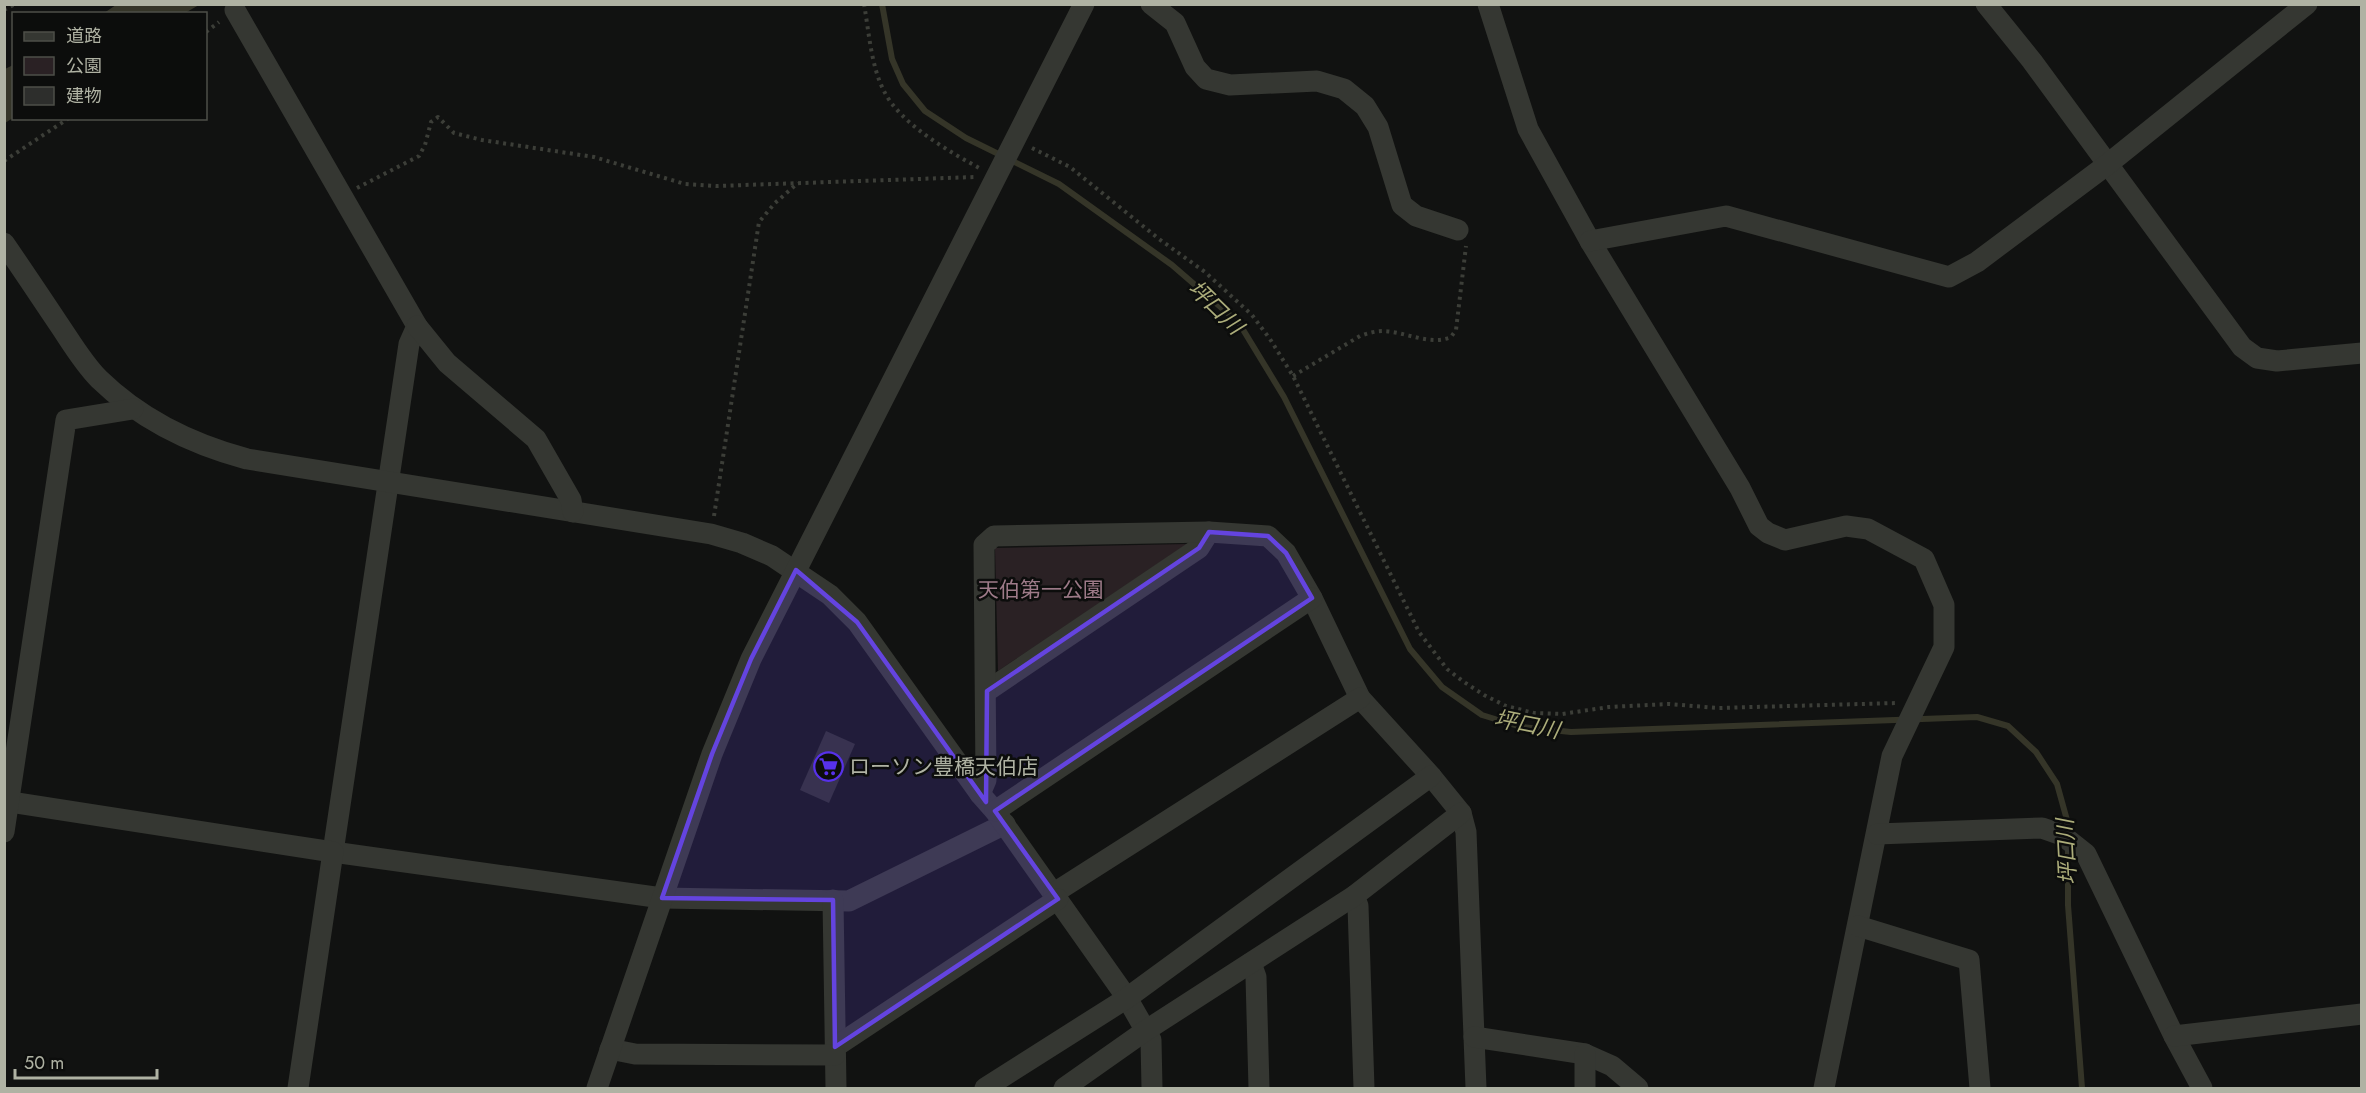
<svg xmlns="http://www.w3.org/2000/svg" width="2366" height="1093" viewBox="0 0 2366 1093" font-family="Jost,'Noto Sans JP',sans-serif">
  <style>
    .green { fill: #2a2124 }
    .water { fill: #353528 }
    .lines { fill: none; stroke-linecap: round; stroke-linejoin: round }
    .stream { stroke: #353528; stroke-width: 6 }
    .building { fill: #2d2e2c }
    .path { stroke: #3c3e38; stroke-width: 4; stroke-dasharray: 3 4.5; stroke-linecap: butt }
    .minor { stroke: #353732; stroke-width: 21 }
    .marked { fill: #6444df; fill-opacity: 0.2; stroke: #6444df; stroke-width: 4.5; stroke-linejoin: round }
    .labels { text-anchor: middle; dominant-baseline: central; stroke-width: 5; stroke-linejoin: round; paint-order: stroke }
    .park-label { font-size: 21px; fill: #9d7a88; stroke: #0c0d0c }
    .poi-label { font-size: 21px; fill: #afb2a3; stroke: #0c0d0c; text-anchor: start }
    .water-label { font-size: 22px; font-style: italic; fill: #acad7a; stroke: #0c0d0c }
  </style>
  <rect width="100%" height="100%" fill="#111211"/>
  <path class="green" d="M 1187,544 L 998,671 L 995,548 Z"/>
  <g class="water">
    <path d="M 116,5 L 116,4 L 199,5 L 185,13 L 104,13 Z"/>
    <path d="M 13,65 L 13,118 L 5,123 L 5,69 Z"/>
  </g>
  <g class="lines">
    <g class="stream">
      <path d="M 882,4 L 892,59 L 903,84 L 925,111 L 966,138 L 1059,184 L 1172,265 L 1239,323 L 1284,397 L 1410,649 L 1442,687 L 1482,715 L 1521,727 L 1571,732 L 1977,717 L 2008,726 L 2036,752 L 2057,784 L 2067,820 L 2067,833"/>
      <path d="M 2068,847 L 2068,905 L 2082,1088"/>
    </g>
  </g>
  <path class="building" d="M 826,731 L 855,744 L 829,803 L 800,790 Z"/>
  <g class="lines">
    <g class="path">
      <path d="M 864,4 C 869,32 871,66 884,91 C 900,124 950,152 981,169"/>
      <path d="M 4,10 L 15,4"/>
      <path d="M 206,32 L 219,22"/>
      <path d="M 1032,148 L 1070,167 L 1159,239 L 1205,272 L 1252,315 L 1270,339 L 1293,376 L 1419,632 L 1447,669 L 1464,682 L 1484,695 L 1506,706 L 1534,713 L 1562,714 L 1609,707 L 1669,704 L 1718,708 L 1897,703"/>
      <path d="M 4,161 L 69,118"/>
      <path d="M 357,188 L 419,156 L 425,145 L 431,122 L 438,117 L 454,133 L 482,140 L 594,157 L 685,184 L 716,186 L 975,177"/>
      <path d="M 1293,376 L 1360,336 C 1368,333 1376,331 1384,331 C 1406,332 1430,346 1451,337 L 1456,330 L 1466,246"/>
      <path d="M 714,516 L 759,222 L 775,203 L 798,183"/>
    </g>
    <g class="minor">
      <path d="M 1151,4 L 1175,23 L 1195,67 L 1206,79 L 1230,85 L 1317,81 L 1344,89 L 1365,106 L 1378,127 L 1402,205 L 1416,216 L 1458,230"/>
      <path d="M 1488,4 L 1528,129 L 1590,241 L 1740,488 L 1759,526 L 1768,533 L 1785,540 L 1846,526 L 1868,529 L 1924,559 L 1944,605 L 1944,647 L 1892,756 L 1824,1088"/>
      <path d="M 1986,4 L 2032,61 L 2242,347 L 2257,358 L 2277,361 L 2362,353"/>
      <path d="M 235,10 L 417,326 L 409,344 L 333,852 L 662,898 L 849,901 L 1005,824"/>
      <path d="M 1590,241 L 1726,216 L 1949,277 L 1977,262 L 2108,164 L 2307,4"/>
      <path d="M 4,243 C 22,269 40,296 58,323 C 71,342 83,363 99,379 C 141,420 191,444 247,459 L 711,534 L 742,543 L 772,556 L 830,595 L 857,622 L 980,794 L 995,811 L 1127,998 L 1151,1040 L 1152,1088"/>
      <path d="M 417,326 L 447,363 L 536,439 L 571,500 L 573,512"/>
      <path d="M 987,691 L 1199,548 L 1209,532"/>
      <path d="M 980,794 L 986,780 L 984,545 L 994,536 L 1209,532 L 1268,536 L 1286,553 L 1312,598 L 1360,698 L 1431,776 L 1461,813 L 1466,832 L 1476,1088"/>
      <path d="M 4,801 L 333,852 L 298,1088"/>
      <path d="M 995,811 L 1312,598"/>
      <path d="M 4,832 L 66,420 L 133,409"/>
      <path d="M 1877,834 L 2042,828 L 2062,835 L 2086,854 L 2174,1036 L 2202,1088"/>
      <path d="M 1054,893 L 1360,698"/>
      <path d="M 1354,896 L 1358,906 L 1364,1088"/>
      <path d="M 833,900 L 836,1088"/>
      <path d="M 1858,926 L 1969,960 L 1980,1088"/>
      <path d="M 1251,963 L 1256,977 L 1259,1088"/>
      <path d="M 2174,1036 L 2362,1014"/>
      <path d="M 1474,1037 L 1585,1054 L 1612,1066 L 1638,1088"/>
      <path d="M 835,1047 L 1058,899"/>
      <path d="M 610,1049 L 635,1054 L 835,1055"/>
      <path d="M 1585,1054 L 1585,1088"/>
      <path d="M 597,1088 L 712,754 L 751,659 L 1084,4"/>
      <path d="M 985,1088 L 1127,998 L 1431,776"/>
      <path d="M 1064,1088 L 1145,1031 L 1354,896 L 1461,813"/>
    </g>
  </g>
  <path class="marked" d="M 1209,532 L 1268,536 L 1286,553 L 1312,598 L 995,811 L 1058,899 L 835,1047 L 833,900 L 662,898 L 712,754 L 751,659 L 796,570 L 857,622 L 986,802 L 987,691 L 1199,548 Z"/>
  <defs>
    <symbol id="supermarket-ring" viewBox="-11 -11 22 22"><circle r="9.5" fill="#0c0d0c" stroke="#5731ea" stroke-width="1.5"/><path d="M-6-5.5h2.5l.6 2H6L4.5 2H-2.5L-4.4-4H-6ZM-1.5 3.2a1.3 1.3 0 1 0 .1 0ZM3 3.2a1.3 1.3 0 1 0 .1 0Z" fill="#5731ea"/></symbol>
  </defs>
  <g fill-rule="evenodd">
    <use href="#supermarket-ring" x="812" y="750" width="33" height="33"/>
  </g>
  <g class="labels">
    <g class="park-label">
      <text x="1041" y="590">天伯第一公園</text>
    </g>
    <g class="poi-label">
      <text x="849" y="767">ローソン豊橋天伯店</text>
    </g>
    <g class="water-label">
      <text transform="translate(1216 307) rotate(44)">坪口川</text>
      <text transform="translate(1527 724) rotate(11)">坪口川</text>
      <text transform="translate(2066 852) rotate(-93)">坪口川</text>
    </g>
  </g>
  <rect width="2366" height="1093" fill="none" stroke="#afb2a3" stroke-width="12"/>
  <rect x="12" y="12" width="195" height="108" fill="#0c0d0c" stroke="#4d4f48" stroke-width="1.5"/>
  <rect x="24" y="32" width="30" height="9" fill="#353732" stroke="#4d4f48" stroke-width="1.5"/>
  <text x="66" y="42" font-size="18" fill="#afb2a3">道路</text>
  <rect x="24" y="57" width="30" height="18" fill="#2a2124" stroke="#4d4f48" stroke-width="1.5"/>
  <text x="66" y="72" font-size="18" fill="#afb2a3">公園</text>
  <rect x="24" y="87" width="30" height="18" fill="#2d2e2c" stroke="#4d4f48" stroke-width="1.5"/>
  <text x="66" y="102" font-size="18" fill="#afb2a3">建物</text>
  <path d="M15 1069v9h142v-9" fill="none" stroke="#afb2a3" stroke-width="3"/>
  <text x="24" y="1069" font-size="18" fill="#afb2a3" stroke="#0c0d0c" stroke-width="4.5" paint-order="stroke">50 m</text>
</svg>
